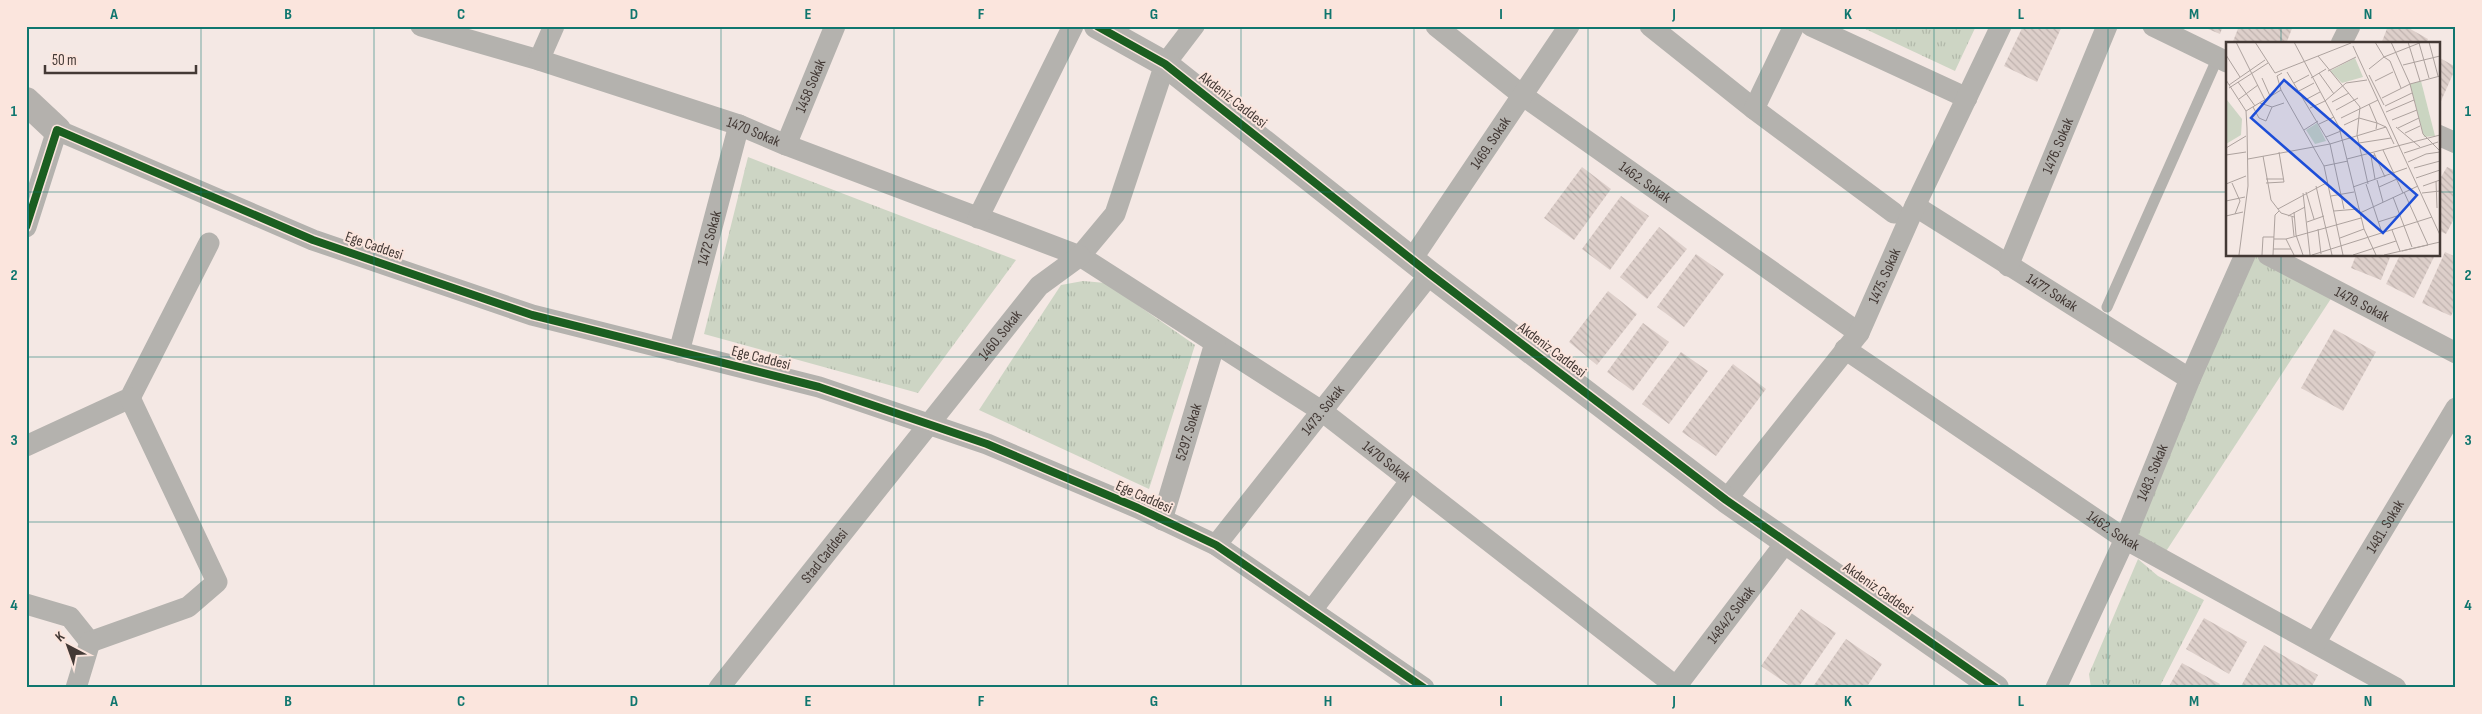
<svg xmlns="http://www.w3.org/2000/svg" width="2482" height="714" viewBox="0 0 2482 714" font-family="'Sofia Sans Condensed',sans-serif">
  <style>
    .park { fill: url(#park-tufts) }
    .building { fill: url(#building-back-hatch) }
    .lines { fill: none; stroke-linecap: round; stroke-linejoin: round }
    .service { stroke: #b4b2ae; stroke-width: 11 }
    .minor { stroke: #b4b2ae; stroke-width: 21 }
    .tertiary { stroke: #b4b2ae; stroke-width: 26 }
    .secondary { stroke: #b4b1ad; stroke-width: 28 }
    .cycleway-casing { stroke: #fbe5dd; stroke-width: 11 }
    .cycleway { stroke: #1b5e20; stroke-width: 8 }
    .grid { fill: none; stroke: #0f766e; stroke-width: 1; stroke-opacity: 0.55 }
    .labels { text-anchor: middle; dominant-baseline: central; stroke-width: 4; stroke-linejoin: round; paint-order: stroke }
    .street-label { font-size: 15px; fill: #433935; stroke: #fbe5dd }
    .inset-road { fill: none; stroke: #ada29e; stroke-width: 1 }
    .view { fill: #1d4ed8; fill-opacity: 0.15; stroke: #1d4ed8; stroke-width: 2.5 }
    .inset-edge { fill: none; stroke: #433935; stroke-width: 2.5 }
    .neatline { fill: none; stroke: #0f766e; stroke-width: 2 }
    .grid-label { font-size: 16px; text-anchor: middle; font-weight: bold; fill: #0f766e }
  </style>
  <defs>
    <pattern id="park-tufts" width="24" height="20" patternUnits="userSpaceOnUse" patternTransform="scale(1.25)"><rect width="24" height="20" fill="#cdd5c4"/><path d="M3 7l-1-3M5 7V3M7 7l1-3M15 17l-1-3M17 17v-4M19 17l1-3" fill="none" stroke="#b1b8a9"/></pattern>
    <pattern id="building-back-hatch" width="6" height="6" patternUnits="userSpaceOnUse" patternTransform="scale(1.25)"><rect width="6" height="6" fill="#ddcfca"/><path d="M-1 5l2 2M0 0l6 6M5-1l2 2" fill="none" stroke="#bfb2ae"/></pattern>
  </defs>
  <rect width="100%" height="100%" fill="#f4e8e4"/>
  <g class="park">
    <path d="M 1859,26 L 1976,26 L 1955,71 Z"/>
    <path d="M 748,157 L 1016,260 L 918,393 L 704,334 Z"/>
    <path d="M 2245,255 L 2268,255 L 2336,291 L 2161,559 L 2125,539 Z"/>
    <path d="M 1083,281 L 1106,283 L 1195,345 L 1149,489 L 979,410 L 1061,285 Z"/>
    <path d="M 2138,559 L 2158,576 L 2204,600 L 2159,688 L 2091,688 L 2089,674 Z"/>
  </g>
  <g class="building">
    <path d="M 2023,26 L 2062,26 L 2037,82 L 2004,66 Z"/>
    <path d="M 2201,26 L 2223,26 L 2220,34 Z"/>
    <path d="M 2239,26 L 2293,26 L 2286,44 L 2232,44 Z"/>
    <path d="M 2388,26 L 2405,26 L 2428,39 L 2426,44 L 2381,44 Z"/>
    <path d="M 2438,57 L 2456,67 L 2438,108 Z"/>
    <path d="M 1582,167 L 1611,189 L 1574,240 L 1544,218 Z"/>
    <path d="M 2447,167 L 2456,171 L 2456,215 L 2446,234 L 2438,230 L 2438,182 Z"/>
    <path d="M 1621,196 L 1649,216 L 1610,270 L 1582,249 Z"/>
    <path d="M 1659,227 L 1687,249 L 1647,299 L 1620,277 Z"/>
    <path d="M 2445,252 L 2456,257 L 2456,305 L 2451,316 L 2422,303 Z"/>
    <path d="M 1696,254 L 1724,274 L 1684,327 L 1657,307 Z"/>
    <path d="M 2356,255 L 2391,255 L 2381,280 L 2351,268 Z"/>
    <path d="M 2400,255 L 2435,255 L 2414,298 L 2386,284 Z"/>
    <path d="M 1608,291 L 1637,314 L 1597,365 L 1569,342 Z"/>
    <path d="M 1643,323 L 1669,342 L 1633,391 L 1607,372 Z"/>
    <path d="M 2334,329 L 2376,352 L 2343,411 L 2301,388 Z"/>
    <path d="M 1681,352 L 1708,371 L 1669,424 L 1642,404 Z"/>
    <path d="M 1733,364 L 1766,389 L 1716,456 L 1682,432 Z"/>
    <path d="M 1801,609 L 1836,633 L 1798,688 L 1793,688 L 1761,666 Z"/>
    <path d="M 2204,618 L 2247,642 L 2229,674 L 2186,649 Z"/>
    <path d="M 1846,639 L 1882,664 L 1866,688 L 1812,688 Z"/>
    <path d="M 2264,645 L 2318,675 L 2311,688 L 2240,688 Z"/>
    <path d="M 2182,663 L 2220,684 L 2218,688 L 2168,688 Z"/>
  </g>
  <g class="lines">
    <path class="service" d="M 2107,307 L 2218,57"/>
    <g class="minor">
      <path id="s1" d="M 421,26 L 539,60 L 739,125 L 786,145 L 1080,256"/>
      <path id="s2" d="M 1194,26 L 1165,64 L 1115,214 L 1080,256 L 1323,412 L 1678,688"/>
      <path id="s3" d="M 1436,26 L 1522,95 L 1859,333"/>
      <path d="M 1650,26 L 1754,109 L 1894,213"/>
      <path d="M 1811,26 L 1967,98"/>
      <path d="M 2153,26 L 2227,62"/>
      <path d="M 2341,44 L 2350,26"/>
      <path d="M 539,60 L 554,26"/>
      <path d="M 1754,109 L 1794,26"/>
      <path d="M 2438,135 L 2456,143"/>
      <path id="s4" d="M 786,145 L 835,26"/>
      <path id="s5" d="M 1915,206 L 2190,379"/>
      <path d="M 978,218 L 1073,26"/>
      <path d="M 26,227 L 57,130 L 313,240 L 532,315 L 819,387 L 987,444 L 1138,508 L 1216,545 L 1424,688"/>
      <path id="s6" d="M 2268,255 L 2456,353"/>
      <path id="s7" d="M 1412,259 L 1569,26"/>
      <path id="s8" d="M 2008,266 L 2107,26"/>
      <path id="s9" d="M 1845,349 L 2125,539 L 2396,688"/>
      <path id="s10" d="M 679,352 L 739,125"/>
      <path d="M 26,446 L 130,398 L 209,243"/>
      <path id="s11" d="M 1726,500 L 1859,333 L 1915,206 L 2001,26"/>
      <path id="s12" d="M 1162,520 L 1215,343"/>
      <path id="s13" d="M 1216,545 L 1430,274"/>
      <path d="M 26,604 L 70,617 L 90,642"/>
      <path d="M 1312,610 L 1411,480"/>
      <path d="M 90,642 L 188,607 L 217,582 L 130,398"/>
      <path id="s14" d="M 2315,643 L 2456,408"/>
      <path d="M 76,688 L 90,642"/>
      <path id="s15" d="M 719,688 L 1039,286 L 1080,256"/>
      <path id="s16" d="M 1675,688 L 1786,542"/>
      <path id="s17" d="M 2056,688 L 2125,539 L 2190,379 L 2245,255"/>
    </g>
    <path class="tertiary" d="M 1097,26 L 1165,64 L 1430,274 L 1726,500 L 1996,688"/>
    <path class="secondary" d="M 26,101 L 57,130"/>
    <defs>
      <g id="cycleway">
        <path d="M 1097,26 L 1165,64 L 1430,274 L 1726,500 L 1996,688"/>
        <path d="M 26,227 L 57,130 L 313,240 L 532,315 L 819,387 L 987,444 L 1138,508 L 1216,545 L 1424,688"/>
      </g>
    </defs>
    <use href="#cycleway" class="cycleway-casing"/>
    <use href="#cycleway" class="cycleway"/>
  </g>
  <path class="grid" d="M 201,26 L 201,688M 374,26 L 374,688M 548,26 L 548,688M 721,26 L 721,688M 894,26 L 894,688M 1068,26 L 1068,688M 1241,26 L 1241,688M 1414,26 L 1414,688M 1588,26 L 1588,688M 1761,26 L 1761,688M 1934,26 L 1934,688M 2108,26 L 2108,688M 2281,26 L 2281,44M 26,192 L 2227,192M 2438,192 L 2456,192M 2281,255 L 2281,688M 26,357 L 2456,357M 26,522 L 2456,522"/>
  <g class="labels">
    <g class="street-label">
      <text stroke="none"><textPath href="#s4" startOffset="64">1458 Sokak</textPath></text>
      <text transform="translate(1233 100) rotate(38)">Akdeniz Caddesi</text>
      <text stroke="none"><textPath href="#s1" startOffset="349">1470 Sokak</textPath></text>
      <text stroke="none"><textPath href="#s7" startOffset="140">1469. Sokak</textPath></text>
      <text stroke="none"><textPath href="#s8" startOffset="130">1476. Sokak</textPath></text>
      <text stroke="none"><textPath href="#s3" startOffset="261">1462. Sokak</textPath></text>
      <text stroke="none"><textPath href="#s10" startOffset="118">1472 Sokak</textPath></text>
      <text transform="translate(374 246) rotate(19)">Ege Caddesi</text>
      <text stroke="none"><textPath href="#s11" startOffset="276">1475. Sokak</textPath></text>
      <text stroke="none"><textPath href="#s5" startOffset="162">1477. Sokak</textPath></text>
      <text stroke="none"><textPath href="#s6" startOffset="106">1479. Sokak</textPath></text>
      <text stroke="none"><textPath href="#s15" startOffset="451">1460. Sokak</textPath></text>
      <text transform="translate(1552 350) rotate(37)">Akdeniz Caddesi</text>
      <text transform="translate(761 358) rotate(14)">Ege Caddesi</text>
      <text stroke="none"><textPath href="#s13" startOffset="172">1473. Sokak</textPath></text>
      <text stroke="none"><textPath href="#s12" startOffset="92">5297. Sokak</textPath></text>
      <text stroke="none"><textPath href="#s2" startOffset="630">1470 Sokak</textPath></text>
      <text stroke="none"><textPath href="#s17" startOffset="236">1483. Sokak</textPath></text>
      <text transform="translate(1144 497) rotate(24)">Ege Caddesi</text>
      <text stroke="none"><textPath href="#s14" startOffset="136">1481. Sokak</textPath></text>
      <text stroke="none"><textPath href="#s9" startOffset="324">1462. Sokak</textPath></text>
      <text stroke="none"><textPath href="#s15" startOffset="169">Stad Caddesi</textPath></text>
      <text transform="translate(1878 589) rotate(35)">Akdeniz Caddesi</text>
      <text stroke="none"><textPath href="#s16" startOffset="92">1484/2 Sokak</textPath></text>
    </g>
  </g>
  <g transform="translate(2226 42)">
    <rect width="214" height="214" fill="#f4e8e4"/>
    <path d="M 129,16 L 137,35 L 116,41 L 104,29 ZM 1,58 L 16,77 L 15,93 L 0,102 Z" fill="#cdd5c4"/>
    <path d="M 195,39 L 209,94 L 198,95 L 184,42 Z" fill="#cad5c1"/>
    <path d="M 91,81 L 100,99 L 89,102 L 80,88 Z" fill="#cdd5c4"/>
    <path class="inset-road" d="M 10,0 L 39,58M 29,0 L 49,31 L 125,1M 68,0 L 113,85 L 138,187 L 150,213M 149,0 L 158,15 L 196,0M 165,0 L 184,42 L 197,92 L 214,109M 182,0 L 194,39M 203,0 L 212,34M 193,1 L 203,36M 127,4 L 214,193M 0,13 L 14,35M 92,14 L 134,65 L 131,93 L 142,142M 177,23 L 214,14M 143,27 L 158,15 L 164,19 L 175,46M 102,29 L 130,15M 93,31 L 108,52M 143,33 L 158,63M 36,36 L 44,54M 85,36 L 100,27M 0,38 L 20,69 L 21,86 L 22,144 L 13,213M 149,39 L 167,30M 12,40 L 29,64M 68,41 L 83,33M 3,43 L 39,18M 3,46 L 42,21M 55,48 L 51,34 L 56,31M 73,49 L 88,41M 156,56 L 184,42 L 214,34M 13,57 L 32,43M 79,58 L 94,50M 106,60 L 123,51M 34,61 L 46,65 L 58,61M 143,62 L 151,81 L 150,87M 159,64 L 186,51M 27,65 L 33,76 L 40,79 L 46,65M 84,66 L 99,59 L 120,41 L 141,38M 110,68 L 132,56M 20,69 L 55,48 L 98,124 L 117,213M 160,70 L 188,58M 115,76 L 152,58M 166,78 L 191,68M 93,82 L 108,75M 118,83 L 133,76 L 151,81 L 160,85 L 168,102M 170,85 L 194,105M 172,86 L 193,76M 78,88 L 92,79M 179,91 L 194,84M 100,95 L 115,89M 133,101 L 165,96M 0,106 L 20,94M 157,108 L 177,151M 148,111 L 159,135M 178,111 L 212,100M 0,113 L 20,110M 149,113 L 145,114 L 149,137M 37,114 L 45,158 L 55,171 L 68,175M 22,117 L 104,102 L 61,30M 121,117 L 214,93M 182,120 L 200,112 L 214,110M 98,124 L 122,119M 188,126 L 214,119M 190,136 L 214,128M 40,137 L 57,137M 151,138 L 157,160M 210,139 L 211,166M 6,141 L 14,159 L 9,172M 40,141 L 58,140 L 53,110M 0,142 L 20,134M 140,142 L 156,191M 90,144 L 106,213M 197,144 L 214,138M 127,145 L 181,126M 153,145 L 171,137M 80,150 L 88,177M 77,151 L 84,213M 196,151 L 214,149M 105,154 L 128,150M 167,155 L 186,205M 0,159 L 19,155M 52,167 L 102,140M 118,167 L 104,102 L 160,85M 108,169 L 132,167M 68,170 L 70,193 L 77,213M 134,171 L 192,144M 0,174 L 17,170M 62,174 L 79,165M 66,175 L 68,194M 81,180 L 98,174M 152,180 L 174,173M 92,187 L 95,212M 166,188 L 174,209M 114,196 L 138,187M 48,197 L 60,197 L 135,176M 60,197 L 68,213M 47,207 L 65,207M 176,209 L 202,203 L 178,150M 36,213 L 37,195 L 48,195M 47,213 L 49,173 L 53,169M 86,213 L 206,175M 127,213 L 170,199M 158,213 L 214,200"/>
    <path class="view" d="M 58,38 L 191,153 L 157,191 L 25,76 Z"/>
    <rect width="214" height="214" class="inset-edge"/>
  </g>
  <rect width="2482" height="714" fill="none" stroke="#fbe5dd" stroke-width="55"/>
  <g transform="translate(68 646) rotate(319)" stroke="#fbe5dd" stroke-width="4" paint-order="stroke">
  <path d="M0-4L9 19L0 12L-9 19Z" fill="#433935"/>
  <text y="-8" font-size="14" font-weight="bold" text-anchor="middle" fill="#433935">K</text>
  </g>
  <path d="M45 65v8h151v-8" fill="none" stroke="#433935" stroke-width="2.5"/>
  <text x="52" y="65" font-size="15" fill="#433935" stroke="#fbe5dd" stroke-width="4" paint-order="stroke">50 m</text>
  <rect x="28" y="28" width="2426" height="658" class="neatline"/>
  <g class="grid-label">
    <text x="114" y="19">A</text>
    <text x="288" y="19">B</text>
    <text x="461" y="19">C</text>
    <text x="634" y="19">D</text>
    <text x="808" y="19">E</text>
    <text x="981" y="19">F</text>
    <text x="1154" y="19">G</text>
    <text x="1328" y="19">H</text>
    <text x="1501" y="19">I</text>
    <text x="1674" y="19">J</text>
    <text x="1848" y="19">K</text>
    <text x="2021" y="19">L</text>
    <text x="2194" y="19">M</text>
    <text x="2368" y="19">N</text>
    <text x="14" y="116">1</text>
    <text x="2468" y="116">1</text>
    <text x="14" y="280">2</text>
    <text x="2468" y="280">2</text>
    <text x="14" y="445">3</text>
    <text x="2468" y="445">3</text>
    <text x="14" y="610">4</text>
    <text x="2468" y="610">4</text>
    <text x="114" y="706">A</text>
    <text x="288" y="706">B</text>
    <text x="461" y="706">C</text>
    <text x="634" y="706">D</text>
    <text x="808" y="706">E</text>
    <text x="981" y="706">F</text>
    <text x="1154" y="706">G</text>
    <text x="1328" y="706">H</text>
    <text x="1501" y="706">I</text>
    <text x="1674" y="706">J</text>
    <text x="1848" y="706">K</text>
    <text x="2021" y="706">L</text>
    <text x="2194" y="706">M</text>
    <text x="2368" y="706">N</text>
  </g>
</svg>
